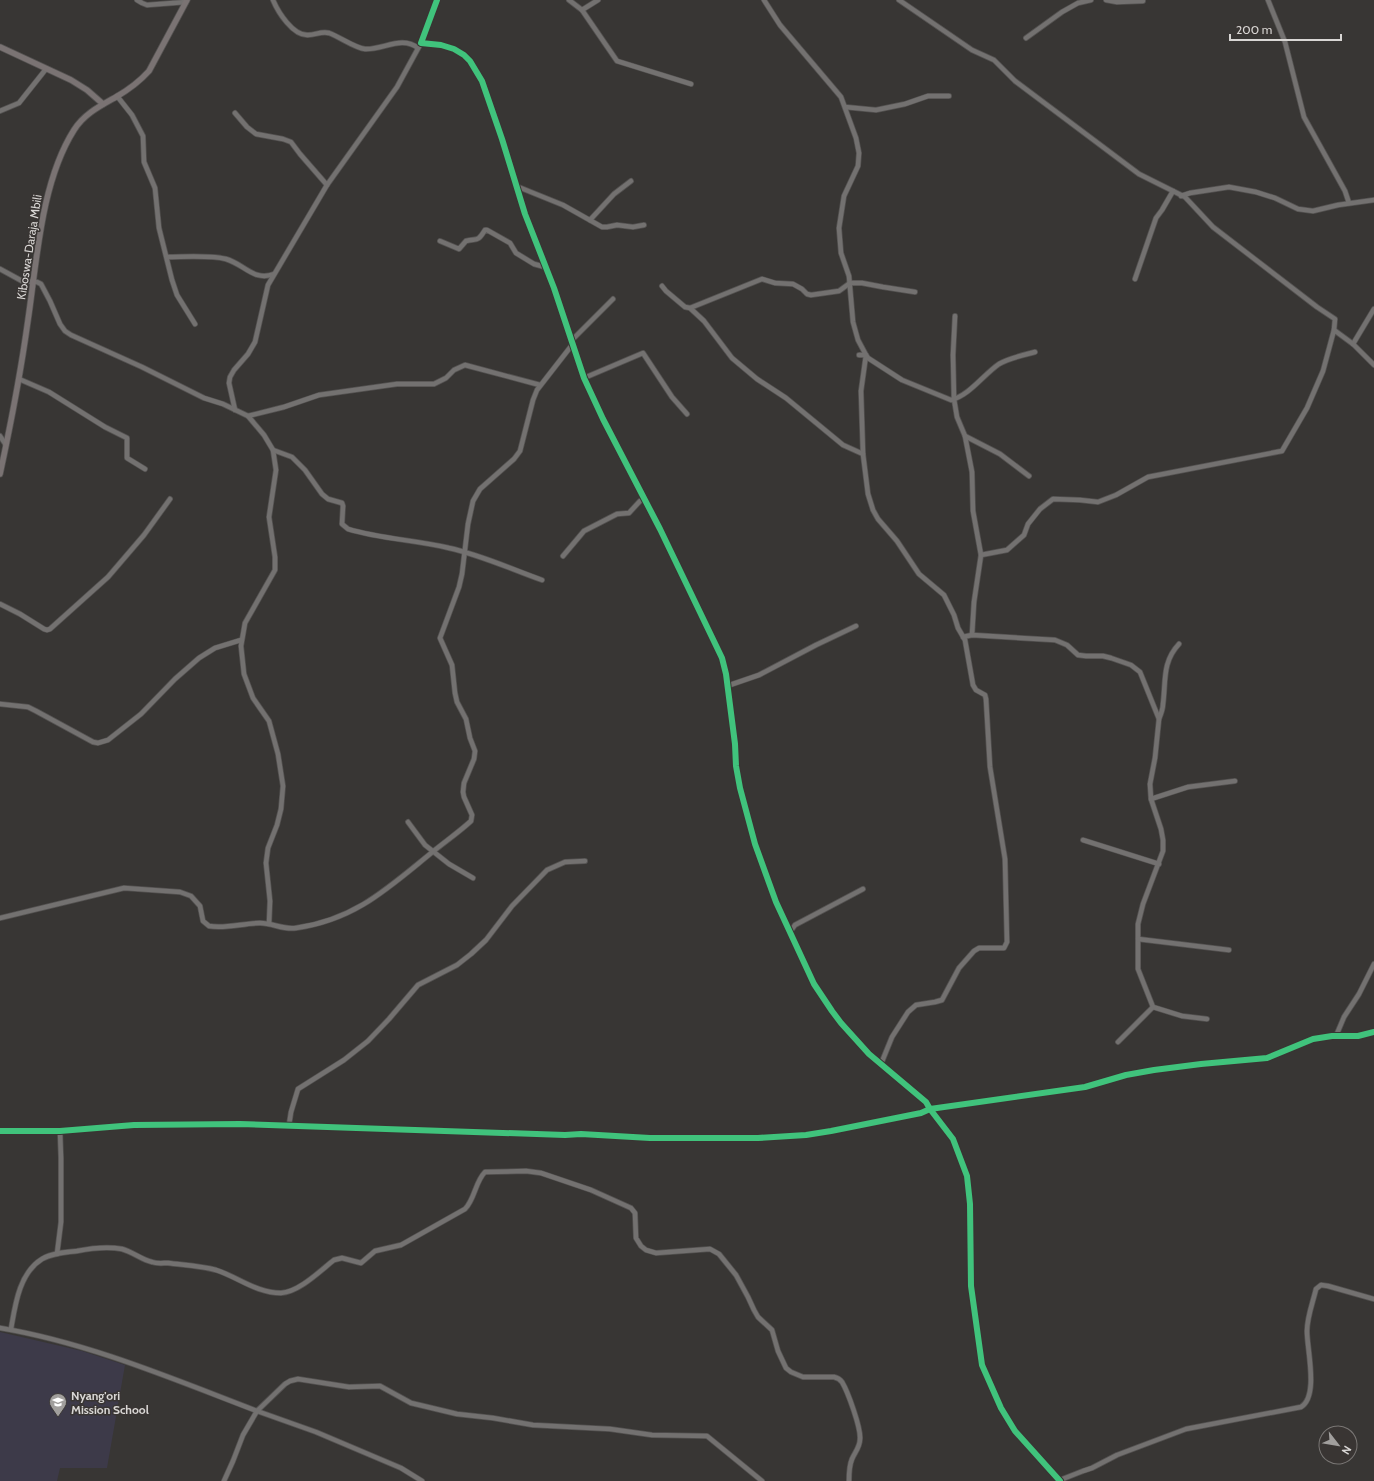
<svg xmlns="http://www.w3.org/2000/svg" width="1374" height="1481" viewBox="0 0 1374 1481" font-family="Cabin,sans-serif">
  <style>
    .education { fill: #3d3a49 }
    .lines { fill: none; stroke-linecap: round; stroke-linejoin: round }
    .minor-casing { stroke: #545251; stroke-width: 6 }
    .major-casing { stroke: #545251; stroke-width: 7 }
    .minor { stroke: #737170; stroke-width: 4.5 }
    .major { stroke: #7a7373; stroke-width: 5.5 }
    .cycleway-casing { stroke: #393533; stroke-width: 8 }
    .cycleway { stroke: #40c37c; stroke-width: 6 }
    .labels { text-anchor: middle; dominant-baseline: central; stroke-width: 3; stroke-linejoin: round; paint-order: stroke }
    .street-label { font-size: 12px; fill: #d9d7d5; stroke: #393533 }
    .poi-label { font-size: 12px; font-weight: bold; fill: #d9d7d5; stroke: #393533; text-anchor: start }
  </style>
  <rect width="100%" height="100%" fill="#383634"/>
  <path class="education" d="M 0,1332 L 82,1351 L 125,1365 L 107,1468 L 60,1468 L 57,1481 L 0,1481 Z"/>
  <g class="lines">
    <defs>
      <g id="minor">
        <path d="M 137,0 L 142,3 L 147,5 L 186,2"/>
        <path d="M 273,0 C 278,12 293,36 308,35 C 316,35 321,31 329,33 C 340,37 355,48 365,49 C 383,50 402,35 418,48"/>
        <path d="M 437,0 L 421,43 L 441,45 L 454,49 L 464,55 L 470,61 L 482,81 L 502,139 L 525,214 L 554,288 L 584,378 L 603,419 L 660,529 L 722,658 L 726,674 L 735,744 L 736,766 L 740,788 L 755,844 L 776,902 L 814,984 L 832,1011 L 841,1023 L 869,1054 L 926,1102 L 930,1109 L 953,1139 L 967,1176 L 970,1204 L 971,1286 L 982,1365 L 1001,1408 L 1015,1431 L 1060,1481"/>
        <path d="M 569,0 L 582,10 L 617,61 L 691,84"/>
        <path d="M 764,0 L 780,25 L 841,97 L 856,138 L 859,153 L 858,166 L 844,196 L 839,228 L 841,253 L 849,276 L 853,322 L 858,340 L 866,355 L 861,391 L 863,454 L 868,494 L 873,510 L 878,519 L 897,541 L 919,574 L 944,595 L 954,615 L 958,628 L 965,640 L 973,685 L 976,690 L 985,695 L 986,699 L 990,767 L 1005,859 L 1007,942 L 1004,948 L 979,948 L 974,951 L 959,968 L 942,1000 L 935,1002 L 916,1005 L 908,1012 L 892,1037 L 881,1064"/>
        <path d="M 899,0 L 972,50 L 994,60 L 1015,81 L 1139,174 L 1185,197 L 1213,227 L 1317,307 L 1335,319 L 1334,330"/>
        <path d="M 1106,0 L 1117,2 L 1143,1"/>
        <path d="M 1268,0 L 1285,42 L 1304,117 L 1345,191 L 1349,203"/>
        <path d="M 582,10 L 598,0"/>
        <path d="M 1026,38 L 1062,12 L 1078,3 L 1091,0"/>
        <path d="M 117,96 L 132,115 L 143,136 L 144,162 L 155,188 L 159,228 L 172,280 L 177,295 L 195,324"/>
        <path d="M 845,107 L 876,110 L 905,104 L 928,96 L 949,96"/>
        <path d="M 0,111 L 19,103 L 46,69"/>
        <path d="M 235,113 L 247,127 L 256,134 L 283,139 L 291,142 L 300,154 L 327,185"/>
        <path d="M 516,186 L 563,205 L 602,227 L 607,227 L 617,225 L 633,227 L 644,225"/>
        <path d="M 1181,196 L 1190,193 L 1229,187 L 1256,192 L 1275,198 L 1298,209 L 1313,211 L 1338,205 L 1374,200"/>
        <path d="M 590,220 L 614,194 L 631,181"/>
        <path d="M 440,241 L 459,249 L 466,241 C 477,238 477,243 485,230 L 487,230 L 510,243 L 516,253 L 534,264 L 545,267"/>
        <path d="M 167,257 C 184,257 210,255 226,259 C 244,264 254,282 274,274"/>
        <path d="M 0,269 L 22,281 L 37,282 L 41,284 L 50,301 L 60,324 L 65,331 L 71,335 L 142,367 L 204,398 L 223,404 L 248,416 L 264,435 L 273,450 L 276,470 L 269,517 L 275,557 L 275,570 L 245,623 L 241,646 L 244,674 L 253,698 L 269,721 L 278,754 L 283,786 L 281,809 L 277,825 L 268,848 L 266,863 L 270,901 L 269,924"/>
        <path d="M 1135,279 L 1156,218 L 1162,210 L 1173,191"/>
        <path d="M 850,283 L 862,283 L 883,287 L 915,292"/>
        <path d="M 662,286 L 666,291 L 685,307 L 690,308 L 704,321 L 732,358 L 757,379 L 786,398 L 843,445 L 863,454"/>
        <path d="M 690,308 L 762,279 L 775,283 L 793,284 L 802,289 L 807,294 L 811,295 L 839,291 L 850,283"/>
        <path d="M 955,316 L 953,355 L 954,399 L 957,417 L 965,436 L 972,472 L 973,511 L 981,555 L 974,602 L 972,635"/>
        <path d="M 571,341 L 613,299"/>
        <path d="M 1353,344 L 1374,309"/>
        <path d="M 859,355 L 866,355 L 868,358 L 902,380 L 951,400 C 970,395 983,375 999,364 C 1009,358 1024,355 1035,352"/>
        <path d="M 584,378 L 643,353 L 672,397 L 687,414"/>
        <path d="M 19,379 L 49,392 L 105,427 L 127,438 L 127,458 L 145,469"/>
        <path d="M 235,410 L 229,383 L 230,377 L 234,370 L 248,354 L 255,342 L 268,285 L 327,185 L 397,87 L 421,43"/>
        <path d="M 248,416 L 284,407 L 319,395 L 397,384 L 434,384 L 446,378 L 454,370 L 465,365 L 540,385"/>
        <path d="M 0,436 L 6,445"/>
        <path d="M 965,436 L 1000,454 L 1029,476"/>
        <path d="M 273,450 L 292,457 L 305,470 L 322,494 L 328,499 L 342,503 L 343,506 L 342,524 L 348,529 C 381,539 416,540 449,548 C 481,555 511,569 542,580"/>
        <path d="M 981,555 L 1007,550 L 1024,535 L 1028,524 L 1040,509 L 1053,499 L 1080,500 L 1098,502 L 1116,495 L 1148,477 L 1282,451 L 1307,408 L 1323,371 L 1334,330 L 1353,344 L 1374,365"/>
        <path d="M 563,556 L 584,531 L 617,514 L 629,513 L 640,501 L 645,499"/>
        <path d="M 0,604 L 20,614 L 44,629 L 47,630 L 50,629 L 108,577 L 144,535 L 170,499"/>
        <path d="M 963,637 L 972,635 L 1055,640 L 1067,645 L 1078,655 L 1086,656 L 1103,656 L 1111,658 L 1131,665 L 1140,672 L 1159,719 L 1155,758 L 1150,784 L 1151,799 L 1161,829 L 1163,840 L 1163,851 L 1143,904 L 1138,924 L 1138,969 L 1153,1007 L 1182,1016 L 1207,1019"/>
        <path d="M 727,686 L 759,675 L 816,645 L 856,626"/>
        <path d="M 0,704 L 28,707 L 36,711 L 93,742 L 98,743 L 108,740 L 141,714 L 175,679 L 199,658 L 215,648 L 241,640"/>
        <path d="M 1159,719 C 1161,714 1163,709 1163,704 C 1166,681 1162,662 1179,644"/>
        <path d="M 1151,799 L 1188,787 L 1235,781"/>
        <path d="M 408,822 L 425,845 L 449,864 L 473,878"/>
        <path d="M 1083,840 L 1159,864"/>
        <path d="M 0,918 L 124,888 L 180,892 L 191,896 L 200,906 L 203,921 L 209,926 C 226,929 243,923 260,923 C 273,923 283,930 296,928 C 354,920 387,889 430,854 C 443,843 458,833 471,821 L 472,815 L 464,797 L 463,792 L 464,783 L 474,759 L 475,751 L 470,738 L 466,719 L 457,702 L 455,693 L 452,665 L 440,638 L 459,587 L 462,574 L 468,524 L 473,501 L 480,489 L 514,459 L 520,451 L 533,400 L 537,390 L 572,345"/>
        <path d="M 790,932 L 795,925 L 863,889"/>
        <path d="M 1138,939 L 1229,950"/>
        <path d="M 1336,1036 L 1344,1017 L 1359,994 L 1374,964"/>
        <path d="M 1118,1042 L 1153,1007"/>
        <path d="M 289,1125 L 291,1112 L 298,1089 L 344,1060 L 368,1041 L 389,1019 L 418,985 L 457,965 L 471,954 L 486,940 L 512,906 L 547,870 L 565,862 L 585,861"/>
        <path d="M 0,1131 L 60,1131 L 134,1125 L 240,1124 L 565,1135 L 581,1134 L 650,1138 L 758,1138 L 806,1135 L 831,1131 L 921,1113 L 930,1109 L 1085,1087 L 1126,1075 L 1154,1070 L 1201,1064 L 1267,1058 L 1313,1039 L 1332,1036 L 1358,1036 L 1374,1032"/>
        <path d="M 57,1254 L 61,1222 L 61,1158 L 60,1131"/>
        <path d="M 0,1328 C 89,1343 173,1379 257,1411 L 285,1384 L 290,1381 L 298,1379 L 349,1387 L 380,1386 L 411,1403 L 457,1414 L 493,1418 L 533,1425 L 610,1429 L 652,1435 L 707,1436 L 762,1481"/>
        <path d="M 11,1329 C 15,1306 19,1273 42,1259 C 52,1253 66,1252 77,1251 C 92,1248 106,1246 122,1249 C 133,1252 142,1260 152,1262 C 157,1264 163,1263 168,1263 C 183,1265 201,1266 216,1270 C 238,1277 256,1293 281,1293 C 299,1292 320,1271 334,1260 L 342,1258 L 361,1263 L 375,1251 L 401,1245 L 465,1209 C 475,1199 475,1182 485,1172 L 526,1171 L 541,1173 L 591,1190 L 631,1208 L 635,1213 L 636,1238 L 641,1246 L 646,1250 L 656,1253 L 710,1249 L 719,1254 L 736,1275 L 748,1297 L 754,1310 L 758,1317 L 772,1330 L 778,1351 L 786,1368 L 791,1372 L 803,1377 L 834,1377 C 838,1378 840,1379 842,1382 C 848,1392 861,1428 860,1439 C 860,1447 855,1452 852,1459 C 849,1466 849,1473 849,1481"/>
        <path d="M 1060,1480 L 1083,1471 L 1092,1468 L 1117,1455 L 1186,1429 L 1301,1407 C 1319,1396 1307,1350 1307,1331 C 1307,1317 1313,1302 1316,1289 L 1321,1285 L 1328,1286 L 1374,1299"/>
        <path d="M 224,1481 L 233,1461 L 243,1435 L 257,1411 L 316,1432 L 401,1468 L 422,1481"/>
      </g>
      <g id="major">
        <path d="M 0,47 L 71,80 L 87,90 L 103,104"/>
        <path d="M 0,474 C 11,423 21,371 28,320 C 37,260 41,182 74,130 C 84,114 100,106 116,97 C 128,90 140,81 149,71 L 187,0"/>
      </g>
    </defs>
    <use href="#minor" class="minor-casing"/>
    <use href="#major" class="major-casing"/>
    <use href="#minor" class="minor"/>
    <use href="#major" class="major"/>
    <defs>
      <g id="cycleway">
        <path d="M 437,0 L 421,43 L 441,45 L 454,49 L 464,55 L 470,61 L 482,81 L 502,139 L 525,214 L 554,288 L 584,378 L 603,419 L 660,529 L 722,658 L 726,674 L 735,744 L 736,766 L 740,788 L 755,844 L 776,902 L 814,984 L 832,1011 L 841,1023 L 869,1054 L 926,1102 L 930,1109 L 953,1139 L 967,1176 L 970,1204 L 971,1286 L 982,1365 L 1001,1408 L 1015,1431 L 1060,1481"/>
        <path d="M 0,1131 L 60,1131 L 134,1125 L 240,1124 L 565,1135 L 581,1134 L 650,1138 L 758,1138 L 806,1135 L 831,1131 L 921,1113 L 930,1109 L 1085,1087 L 1126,1075 L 1154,1070 L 1201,1064 L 1267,1058 L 1313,1039 L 1332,1036 L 1358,1036 L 1374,1032"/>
      </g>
    </defs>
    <use href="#cycleway" class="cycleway-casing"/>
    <use href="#cycleway" class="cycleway"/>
  </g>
  <defs>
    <symbol id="school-pin" viewBox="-11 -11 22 30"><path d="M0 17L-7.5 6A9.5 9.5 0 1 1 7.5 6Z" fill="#a19f9d" stroke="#393533"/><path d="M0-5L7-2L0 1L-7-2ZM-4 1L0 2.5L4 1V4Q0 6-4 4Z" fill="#fff"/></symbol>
  </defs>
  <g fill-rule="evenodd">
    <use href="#school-pin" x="48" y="1392" width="20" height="27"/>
  </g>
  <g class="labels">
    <g class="street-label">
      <text transform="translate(29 247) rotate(-81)">Kiboswa-Daraja Mbili</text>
    </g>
    <g class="poi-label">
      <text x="71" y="1395">Nyang'ori<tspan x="71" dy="14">Mission School</tspan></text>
    </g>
  </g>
  <g transform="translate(1338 1445) rotate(121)"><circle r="19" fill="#393533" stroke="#797674"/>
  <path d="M0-3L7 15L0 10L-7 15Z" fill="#a19f9d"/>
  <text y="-6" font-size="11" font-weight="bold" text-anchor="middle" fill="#d9d7d5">N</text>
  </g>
  <path d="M1230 34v6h111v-6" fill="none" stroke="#d9d7d5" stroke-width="2"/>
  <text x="1236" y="34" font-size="12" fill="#d9d7d5" stroke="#393533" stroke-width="3" paint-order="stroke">200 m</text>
</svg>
